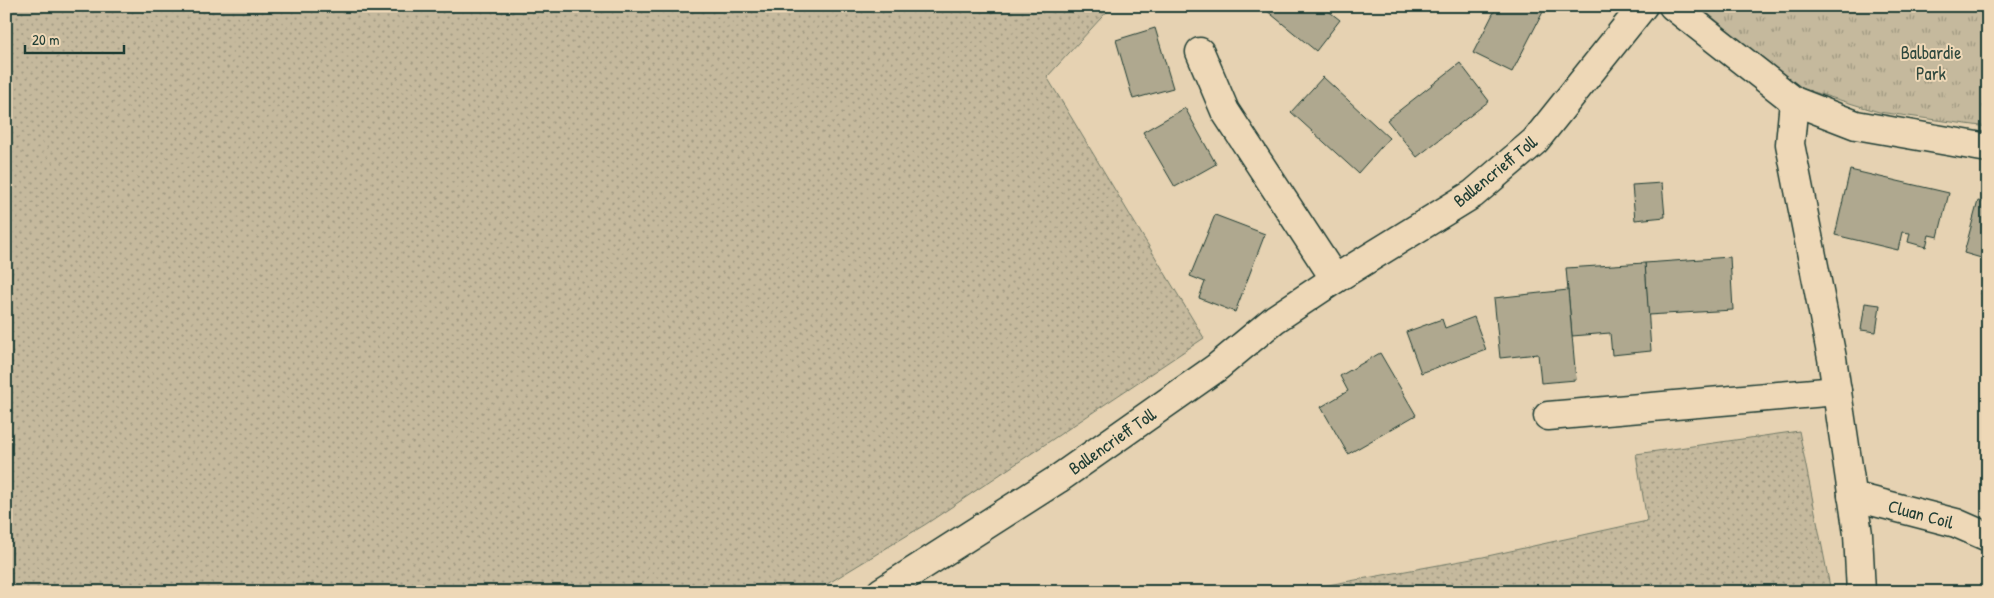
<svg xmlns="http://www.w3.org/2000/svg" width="1994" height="598" viewBox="0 0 1994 598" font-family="'Patrick Hand',sans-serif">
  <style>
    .grass { fill: url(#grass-dots); stroke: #727b68 }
    .park { fill: url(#park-tufts); stroke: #727b68 }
    .building { fill: #afa88f; stroke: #1f3d34 }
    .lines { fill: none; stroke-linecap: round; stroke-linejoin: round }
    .street-casing { stroke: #1f3d34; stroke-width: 31 }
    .secondary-casing { stroke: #1f3d34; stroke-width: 31 }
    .street { stroke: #eed8b7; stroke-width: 28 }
    .secondary { stroke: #eed8b7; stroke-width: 28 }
    .labels { text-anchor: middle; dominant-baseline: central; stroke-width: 4; stroke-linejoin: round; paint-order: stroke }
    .park-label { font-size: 18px; fill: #30493e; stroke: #eed8b7 }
    .street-label { font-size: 18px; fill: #1f3d34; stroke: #eed8b7 }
  </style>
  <defs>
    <pattern id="grass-dots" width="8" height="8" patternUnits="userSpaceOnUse" patternTransform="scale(1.25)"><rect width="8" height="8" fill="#c5b99d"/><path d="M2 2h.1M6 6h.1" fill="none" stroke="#9f9881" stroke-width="1.8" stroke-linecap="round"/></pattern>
    <pattern id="park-tufts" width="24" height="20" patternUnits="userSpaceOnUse" patternTransform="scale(1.25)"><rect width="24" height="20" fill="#c5b99d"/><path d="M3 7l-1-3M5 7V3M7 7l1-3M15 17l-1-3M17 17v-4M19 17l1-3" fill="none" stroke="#9f9881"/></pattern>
  </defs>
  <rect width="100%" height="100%" fill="#e6d2b2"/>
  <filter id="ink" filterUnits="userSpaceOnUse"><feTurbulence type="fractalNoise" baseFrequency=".02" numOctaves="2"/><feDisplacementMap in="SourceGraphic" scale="10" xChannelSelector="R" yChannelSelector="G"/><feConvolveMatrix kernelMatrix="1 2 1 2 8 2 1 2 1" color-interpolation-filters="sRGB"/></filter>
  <g filter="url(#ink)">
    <g class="grass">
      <path d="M 6,6 L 1112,6 L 1047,77 L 1204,338 L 926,524 L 814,592 L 6,592 Z"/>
      <path d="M 1799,431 L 1831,592 L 1289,592 L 1483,557 L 1647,521 L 1636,454 Z"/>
    </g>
    <path class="park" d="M 1699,6 L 1988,6 L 1988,127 L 1879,112 L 1797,87 Z"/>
    <g class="building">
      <path d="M 1269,6 L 1322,6 L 1340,20 L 1316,51 L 1266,10 Z"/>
      <path d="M 1497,6 L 1546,6 L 1512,72 L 1473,53 Z"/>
      <path d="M 1155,28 L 1173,88 L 1133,99 L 1116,40 Z"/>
      <path d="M 1460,63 L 1489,101 L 1417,157 L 1387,120 Z"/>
      <path d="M 1323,77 L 1389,138 L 1358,173 L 1291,112 Z"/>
      <path d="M 1185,108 L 1216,164 L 1175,187 L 1143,132 Z"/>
      <path d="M 1850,170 L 1949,193 L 1938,237 L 1929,235 L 1926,247 L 1908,242 L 1910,233 L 1902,232 L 1898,250 L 1835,235 Z"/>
      <path d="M 1662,183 L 1665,217 L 1635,220 L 1632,185 Z"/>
      <path d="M 1978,201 L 1988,203 L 1988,260 L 1964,253 Z"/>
      <path d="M 1215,215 L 1265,234 L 1235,312 L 1199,298 L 1205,282 L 1190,276 Z"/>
      <path d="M 1730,257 L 1733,310 L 1648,315 L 1645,263 Z"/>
      <path d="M 1645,263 L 1651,351 L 1612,355 L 1610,333 L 1572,336 L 1566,268 Z"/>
      <path d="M 1988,269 L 1988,296 L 1981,294 Z"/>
      <path d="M 1568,290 L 1576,380 L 1541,383 L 1538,354 L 1500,358 L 1494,298 Z"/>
      <path d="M 1865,303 L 1880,305 L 1876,332 L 1861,330 Z"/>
      <path d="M 1474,317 L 1486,350 L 1421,373 L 1406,332 L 1442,319 L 1445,328 Z"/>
      <path d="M 1380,353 L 1416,415 L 1348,454 L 1321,407 L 1348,391 L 1340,376 Z"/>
    </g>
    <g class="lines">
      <defs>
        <g id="street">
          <path d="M 1200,52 L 1225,111 L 1335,279"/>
          <path d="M 1548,416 L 1837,391"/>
          <path d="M 1852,496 L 1956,523 L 1988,537"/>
          <path d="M 881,592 L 1058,479 L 1216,368 L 1275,319 L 1335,279 L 1473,194 L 1535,141 L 1643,6"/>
        </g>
        <g id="secondary">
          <path d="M 1673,6 L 1794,101 L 1856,125 L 1988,148"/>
          <path d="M 1794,101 L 1790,144 L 1832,358 L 1858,534 L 1861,592"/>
        </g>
      </defs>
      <use href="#street" class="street-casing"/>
      <use href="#secondary" class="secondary-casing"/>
      <use href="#street" class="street"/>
      <use href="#secondary" class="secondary"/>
    </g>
  </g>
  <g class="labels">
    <g class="park-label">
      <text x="1931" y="52">Balbardie<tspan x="1931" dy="21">Park</tspan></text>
    </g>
    <g class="street-label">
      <text transform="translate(1495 171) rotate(-39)">Ballencrieff Toll</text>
      <text transform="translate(1112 441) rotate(-35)">Ballencrieff Toll</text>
      <text transform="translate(1921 514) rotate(15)">Cluan Coil</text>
    </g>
  </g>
  <rect width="1994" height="598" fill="none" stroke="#eed8b7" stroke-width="25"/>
  <rect x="12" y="12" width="1969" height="573" fill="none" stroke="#1f3d34" stroke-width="2" filter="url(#ink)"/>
  <path d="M25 45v8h99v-8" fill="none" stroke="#1f3d34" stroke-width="2.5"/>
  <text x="32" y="45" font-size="15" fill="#1f3d34" stroke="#eed8b7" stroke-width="4" paint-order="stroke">20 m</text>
</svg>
